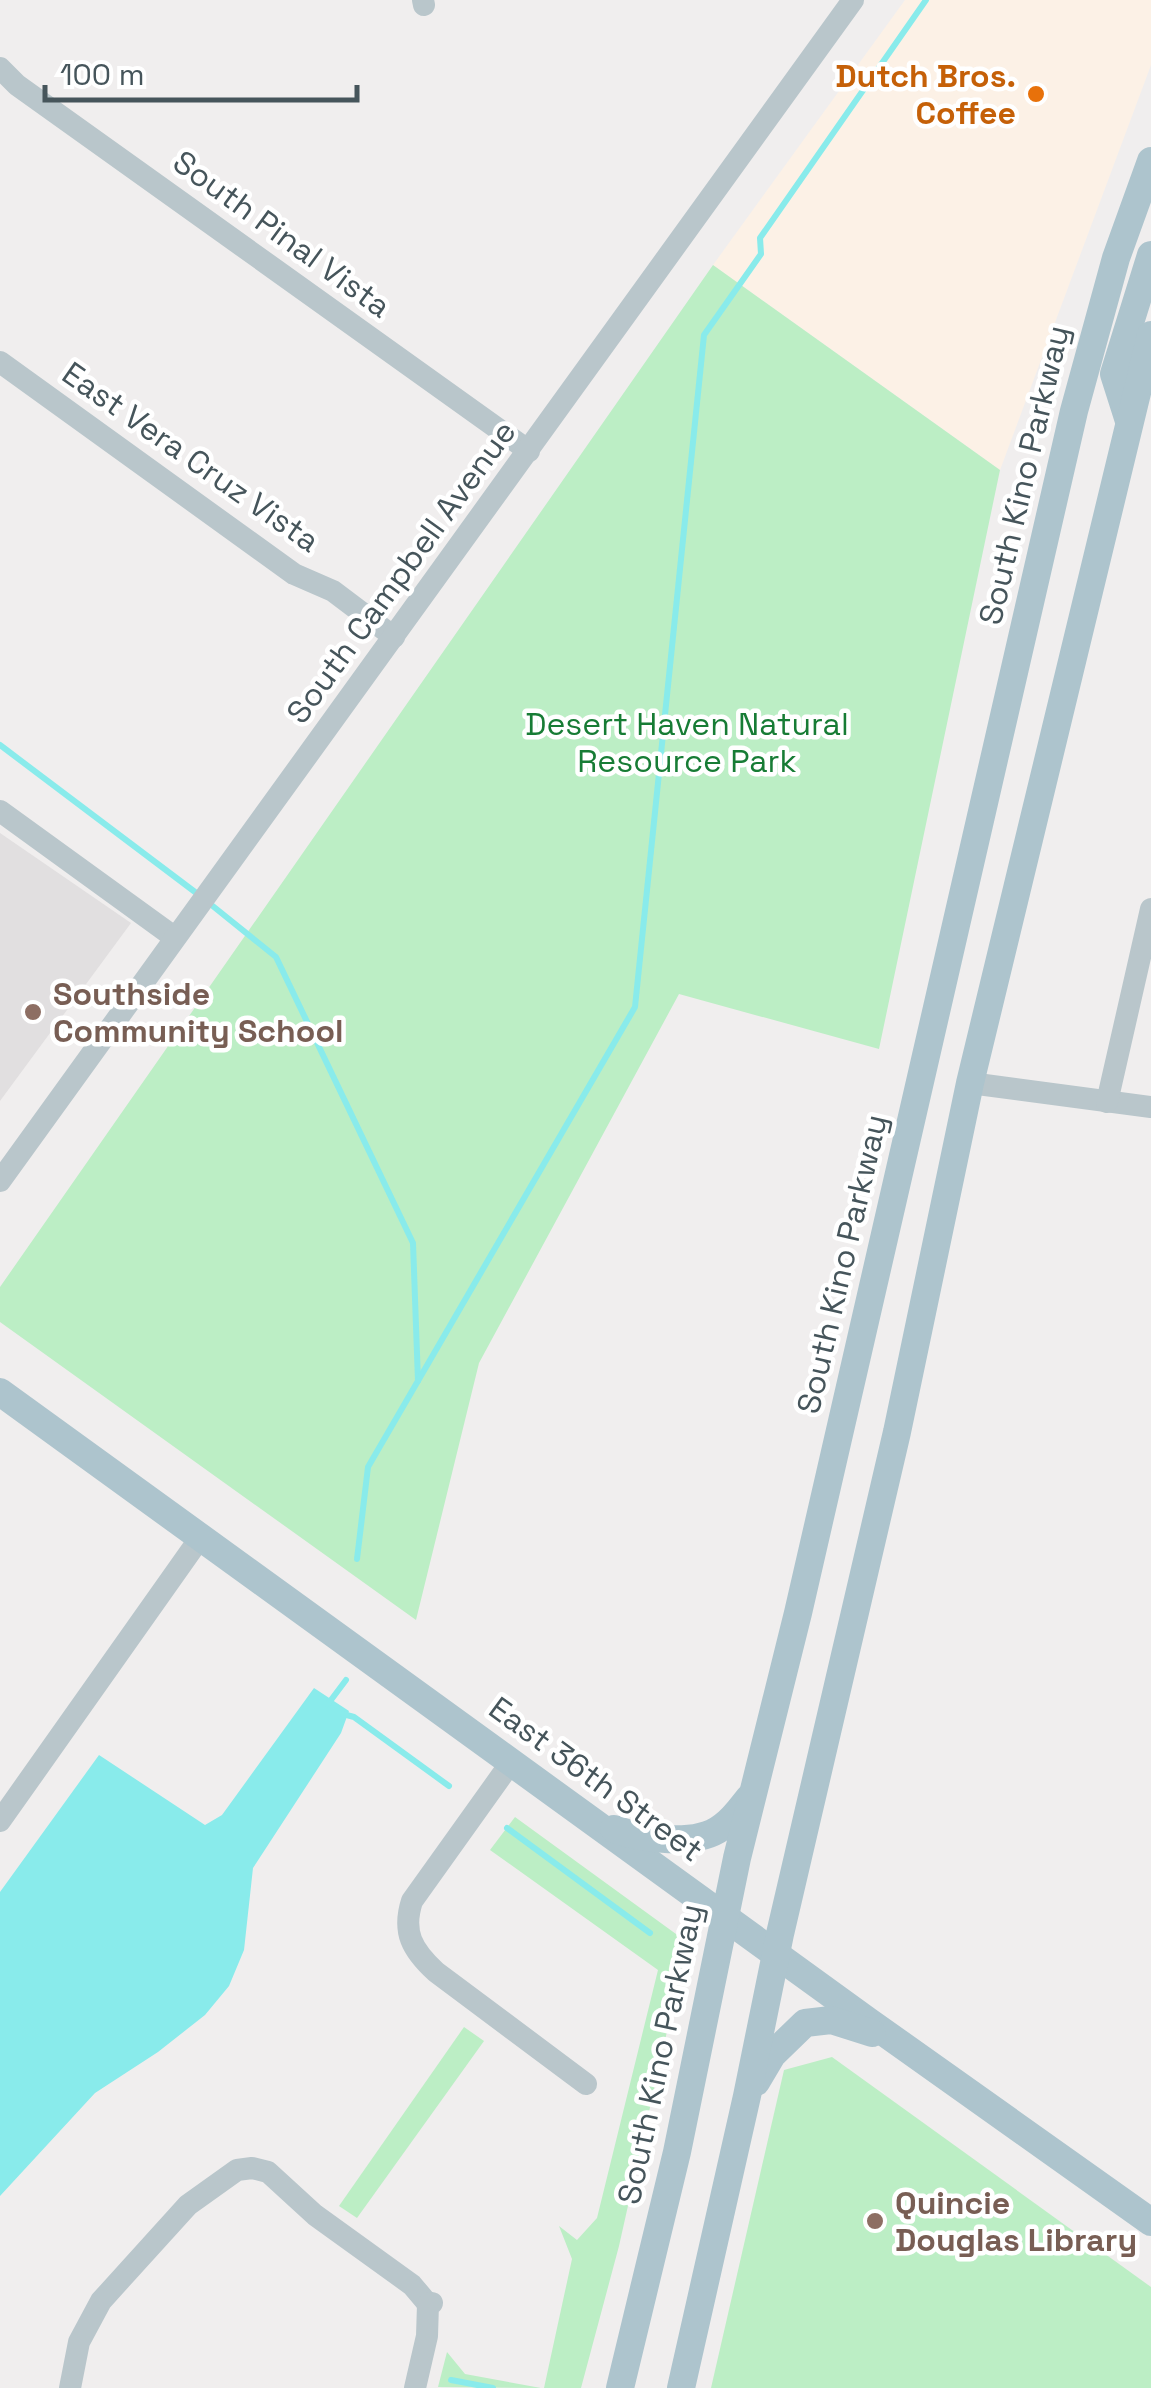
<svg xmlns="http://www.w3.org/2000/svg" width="1151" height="2388" viewBox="0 0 1151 2388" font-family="'Space Grotesk',sans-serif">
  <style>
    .commercial { fill: #fcf1e6 }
    .education { fill: #e1dfe0 }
    .green { fill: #bceec5 }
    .water { fill: #89ebeb }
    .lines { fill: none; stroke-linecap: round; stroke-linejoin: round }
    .stream { stroke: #89ebeb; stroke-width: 6 }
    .minor { stroke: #b9c6cb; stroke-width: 22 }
    .major { stroke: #adc4cd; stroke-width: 28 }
    .food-dot { fill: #e8710a; stroke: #fff; stroke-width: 4 }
    .education-dot { fill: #8d6e63; stroke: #fff; stroke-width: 4 }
    .labels { text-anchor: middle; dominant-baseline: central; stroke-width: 9; stroke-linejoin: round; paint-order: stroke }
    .food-label { font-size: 32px; font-weight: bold; fill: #c56008; stroke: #fff; text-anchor: end }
    .street-label { font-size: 32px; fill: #46555b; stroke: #fff }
    .park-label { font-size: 32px; fill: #177c35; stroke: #fff }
    .education-label { font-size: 32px; font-weight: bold; fill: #785e54; stroke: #fff; text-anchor: start }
  </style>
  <rect width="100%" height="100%" fill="#f0eeee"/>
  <path class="commercial" d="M 905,0 L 1151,0 L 1151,65 L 1000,470 L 713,265 Z"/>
  <path class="education" d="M 0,833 L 131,923 L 0,1101 Z"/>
  <g class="green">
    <path d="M 713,265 L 1000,470 L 879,1049 L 679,994 L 479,1363 L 416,1620 L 0,1322 L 0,1287 Z"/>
    <path d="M 515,1817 L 687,1942 L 619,2246 L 581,2388 L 544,2388 L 572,2259 L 559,2226 L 577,2240 L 597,2218 L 658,1970 L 490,1850 Z"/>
    <path d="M 464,2027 L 484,2041 L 357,2218 L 339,2206 Z"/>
    <path d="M 832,2057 L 1151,2287 L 1151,2388 L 711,2388 L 784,2070 Z"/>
    <path d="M 447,2352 L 465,2374 L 541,2388 L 438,2387 Z"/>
  </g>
  <path class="water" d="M 314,1688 L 349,1711 L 341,1733 L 253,1868 L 244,1950 L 229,1986 L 205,2015 L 158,2052 L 95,2093 L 0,2196 L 0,1892 L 99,1755 L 205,1825 L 222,1815 Z"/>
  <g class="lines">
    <g class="stream">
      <path d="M 0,745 L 199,895"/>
      <path d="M 209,903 L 276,957 L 413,1243 L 418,1381"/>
      <path d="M 357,1559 L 368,1467 L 635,1007 L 704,335 L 761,254 L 760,238 L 926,0"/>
      <path d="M 328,1704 L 346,1680"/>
      <path d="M 343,1714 L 354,1717 L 449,1786"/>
      <path d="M 507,1828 L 650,1933"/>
      <path d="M 451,2380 L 493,2388"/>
    </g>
    <g class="minor">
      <path d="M 423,0 L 424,5"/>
      <path d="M 0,68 L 17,85 L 529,451"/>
      <path d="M 0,362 L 294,574 L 333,591 L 394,637"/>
      <path d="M 0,811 L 174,937"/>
      <path d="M 970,1083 L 1151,1107"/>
      <path d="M 1107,1102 L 1151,909"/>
      <path d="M 0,1181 L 853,0"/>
      <path d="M 512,1761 L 412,1901 C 402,1932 412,1950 436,1972 L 586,2084"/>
      <path d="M 0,1821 L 200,1538"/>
      <path d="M 70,2388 L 79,2342 L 101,2301 L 188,2205 L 237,2170 L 252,2168 L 268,2172 L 315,2215 L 412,2285 L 428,2304"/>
      <path d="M 415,2388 L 427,2336 L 428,2304 L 432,2303"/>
    </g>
    <g class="major">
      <path d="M 1129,421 L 1114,374 L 1151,255"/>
      <path d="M 0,1392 L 868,2021 L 1151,2222"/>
      <path d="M 614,1829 C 642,1839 696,1847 722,1827 C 733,1820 741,1808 749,1798"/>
      <path d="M 756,2082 L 772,2055 L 805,2023 L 831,2020 L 872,2033"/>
      <path d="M 620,2388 L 677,2152 L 737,1858 L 798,1613 L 1074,411 L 1116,258 L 1151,161"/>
      <path d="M 681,2388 L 747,2096 L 780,1934 L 897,1432 L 970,1083 L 1151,335"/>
    </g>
  </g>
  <circle class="food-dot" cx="1036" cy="94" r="10"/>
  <g class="education-dot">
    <circle cx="33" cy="1012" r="10"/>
    <circle cx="875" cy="2221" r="10"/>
  </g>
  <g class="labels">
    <g class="food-label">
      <text x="1016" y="76">Dutch Bros.<tspan x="1016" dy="37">Coffee</tspan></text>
    </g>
    <g class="street-label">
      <text transform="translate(282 234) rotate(36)">South Pinal Vista</text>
      <text transform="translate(191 457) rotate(35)">East Vera Cruz Vista</text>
      <text transform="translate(1024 475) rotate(-77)">South Kino Parkway</text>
      <text transform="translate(401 572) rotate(-54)">South Campbell Avenue</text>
      <text transform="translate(842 1264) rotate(-77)">South Kino Parkway</text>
      <text transform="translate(596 1779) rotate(36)">East 36th Street</text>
      <text transform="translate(660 2054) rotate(-78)">South Kino Parkway</text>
    </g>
    <g class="park-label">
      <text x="687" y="724">Desert Haven Natural<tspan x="687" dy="37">Resource Park</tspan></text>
    </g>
    <g class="education-label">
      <text x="53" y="994">Southside<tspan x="53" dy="37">Community School</tspan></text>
      <text x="895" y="2203">Quincie<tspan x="895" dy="37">Douglas Library</tspan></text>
    </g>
  </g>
  <path d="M45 85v15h312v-15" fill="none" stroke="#46555b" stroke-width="5"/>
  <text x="60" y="85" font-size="30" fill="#46555b" stroke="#ffffff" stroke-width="8" paint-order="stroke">100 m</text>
</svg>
